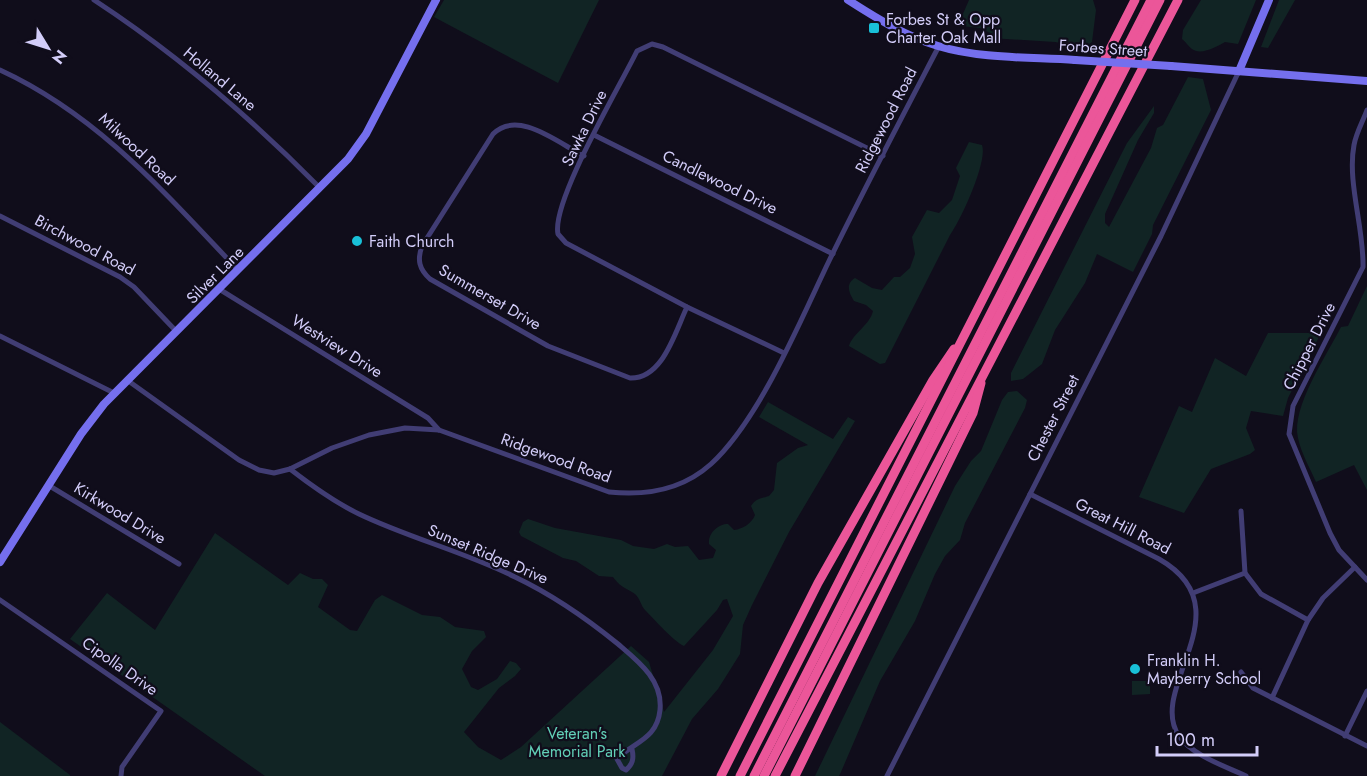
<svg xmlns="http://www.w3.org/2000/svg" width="1367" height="776" viewBox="0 0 1367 776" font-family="Jost,sans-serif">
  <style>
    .green { fill: #112424 }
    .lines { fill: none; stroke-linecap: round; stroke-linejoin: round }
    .street { stroke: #413d74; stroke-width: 5 }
    .secondary { stroke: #756fee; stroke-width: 8 }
    .highway { stroke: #eb5699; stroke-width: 9 }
    .secondary-bridge { stroke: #756fee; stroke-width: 8 }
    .poi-dot { fill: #19c0d8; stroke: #100d1b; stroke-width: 2 }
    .labels { text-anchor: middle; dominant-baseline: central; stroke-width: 4.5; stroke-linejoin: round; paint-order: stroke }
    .poi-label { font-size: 16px; fill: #d3cdf9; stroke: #100d1b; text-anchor: start }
    .street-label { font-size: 16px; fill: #d3cdf9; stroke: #100d1b }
    .park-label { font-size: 16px; fill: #62cfb7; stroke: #100d1b }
  </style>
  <rect width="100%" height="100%" fill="#100d1b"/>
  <g class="green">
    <path d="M 444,0 L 599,0 L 558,83 L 434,17 Z"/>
    <path d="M 969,0 L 1093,0 L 1096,10 L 1092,42 L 1085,47 L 1055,42 L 990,38 L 992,34 L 980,28 L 961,26 L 959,23 Z"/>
    <path d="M 1201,0 L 1256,0 L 1238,44 L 1225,42 C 1218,46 1201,56 1192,49 C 1189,47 1186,42 1182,39 L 1183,30 Z"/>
    <path d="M 1279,0 L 1295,0 L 1268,48 L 1261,47 Z"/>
    <path d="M 1188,77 L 1203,79 L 1211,110 L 1153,225 L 1152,234 L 1133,272 L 1097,254 L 1085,283 L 1055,330 L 1042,364 L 1023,379 L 1011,381 L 1011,373 L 1127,143 L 1154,106 L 1154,113 L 1138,140 L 1105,214 L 1105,223 L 1109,227 L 1151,148 L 1157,128 L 1163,125 Z"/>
    <path d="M 969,142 L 982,145 C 988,161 961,220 950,235 L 885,363 L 880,364 L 849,346 C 853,333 870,325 873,311 L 866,305 L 854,301 C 849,293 845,284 855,278 L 872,288 L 882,290 L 894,277 L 900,277 L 910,268 L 915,254 L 912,237 L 927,210 L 939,213 L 952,200 L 960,176 L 956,168 Z"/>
    <path d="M 1367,286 L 1367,490 L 1354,465 L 1316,482 C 1310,468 1301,453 1298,438 C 1291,407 1327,355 1341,327 L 1348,326 Z"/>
    <path d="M 1268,333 L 1321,333 L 1288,398 L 1283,416 L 1251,411 L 1246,428 L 1255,450 L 1250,454 L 1211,469 L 1184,513 L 1139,497 L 1179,406 L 1192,412 L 1215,358 L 1246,376 Z"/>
    <path d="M 1017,391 L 1027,400 L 1025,408 L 965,523 L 960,540 L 945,556 L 935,574 L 915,621 L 880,681 L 841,772 L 839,776 L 815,776 L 955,486 L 971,461 L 981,451 L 1002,400 L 1008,392 Z"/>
    <path d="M 768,402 L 833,439 L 848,417 L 855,421 L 789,532 L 752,605 L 743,625 L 740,654 L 718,689 L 692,719 L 662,776 L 265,776 L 70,639 L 107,593 L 155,630 L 215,533 L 288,585 L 300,573 L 313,579 L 322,579 L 328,585 L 318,607 L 350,630 L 357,631 L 375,600 L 382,595 L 422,615 L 440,617 L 455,627 L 484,631 L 486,637 L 472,651 L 462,669 L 471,687 L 478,690 L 497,679 L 510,661 L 516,663 L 521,669 L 515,676 L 499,688 L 464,732 L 478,747 L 501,760 L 521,747 L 631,646 L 649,662 L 664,712 L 713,650 L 733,616 L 727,599 L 723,600 L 717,610 L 684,646 C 672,640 655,620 645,610 C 641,606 640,598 635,594 C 625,587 621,588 613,577 L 599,576 L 576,561 L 563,558 L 521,536 L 519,532 L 523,522 L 528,519 L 555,528 L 621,540 L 633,546 L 654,549 L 667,544 L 675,547 L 688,546 L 699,560 L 713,558 L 716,550 L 709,544 C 708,533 718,524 728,524 L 734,530 C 743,529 752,523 755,515 L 751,506 C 756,498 760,499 769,496 L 774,490 L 777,463 L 798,448 L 808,445 L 759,417 Z"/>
    <path d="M 1132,681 L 1150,681 L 1150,694 L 1132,695 Z"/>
    <path d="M 0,722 L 70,775 L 70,776 L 0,776 Z"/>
  </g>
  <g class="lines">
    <g class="street">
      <path d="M 94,0 C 175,53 252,119 320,188"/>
      <path d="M 0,70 C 98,115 165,193 238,270"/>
      <path d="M 1367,110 C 1363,121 1356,133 1354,145 C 1347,182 1364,228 1363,267 L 1293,406 L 1289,434 L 1330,533 L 1339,550 L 1367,580"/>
      <path d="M 594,135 L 833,254"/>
      <path d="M 584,156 C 558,143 518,109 493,134 L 422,246 C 417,260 419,269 430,279 L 548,346 L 630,378 C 663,379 675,332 687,307"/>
      <path d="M 0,216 L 120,277 L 134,287 L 176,331"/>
      <path d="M 219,289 L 428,418 L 439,430"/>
      <path d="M 0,336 L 114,393"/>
      <path d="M 784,353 L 687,307 L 566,243 L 558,234 C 551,202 620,86 637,51 L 652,44 L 663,47 L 883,156"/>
      <path d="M 127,380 L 239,460 L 259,470 L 274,473 L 290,469 L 332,448 L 369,435 L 405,428 L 439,430 L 609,492 C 646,496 682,490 711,464 C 760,419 800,321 829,261 C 864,189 902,117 939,46"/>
      <path d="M 290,469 C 312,486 334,502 359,514 C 409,538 465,552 515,577 C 553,595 586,618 618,644 C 638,661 663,680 660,710 C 657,740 633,742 617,759 L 622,768 L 626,770 C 633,764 634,758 632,749"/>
      <path d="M 48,485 L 179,564"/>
      <path d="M 1030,494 L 1159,559 C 1247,609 1146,688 1179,736 C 1193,756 1225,766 1246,776"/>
      <path d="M 1241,511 L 1245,573 L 1261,594 L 1308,620"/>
      <path d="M 1193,593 L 1245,573"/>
      <path d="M 0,600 L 161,711 L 122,767 L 121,776"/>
      <path d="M 1241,672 L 1253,688 L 1367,746"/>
      <path d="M 1272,698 L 1308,620 L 1323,598 L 1355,567"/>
      <path d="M 1345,736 L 1367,691"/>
      <path d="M 887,776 L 1161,236 L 1239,71"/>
    </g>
    <g class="secondary">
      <path d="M 848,0 C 876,18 905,36 938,46 C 981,59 1030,57 1075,60"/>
      <path d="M 1171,66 L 1367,81"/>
      <path d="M 1239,71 L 1269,0"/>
      <path d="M 0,562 L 81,434 L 104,404 L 348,159 L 366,134 L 436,0"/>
    </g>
    <g class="highway">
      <path d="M 721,776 L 818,583 L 933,380 L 954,349"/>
      <path d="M 740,776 L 1135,0"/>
      <path d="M 754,776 L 1151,0"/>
      <path d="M 764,776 L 1160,0"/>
      <path d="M 775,776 L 1178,0"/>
      <path d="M 795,776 L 973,413 L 981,383"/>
    </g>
    <path class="secondary-bridge" d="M 1075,60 L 1171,66"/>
  </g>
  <g class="poi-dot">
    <rect x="868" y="22" width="12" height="12" rx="3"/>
    <circle cx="357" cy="241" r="6"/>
    <circle cx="1135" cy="669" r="6"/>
  </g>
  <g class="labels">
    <g class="poi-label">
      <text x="886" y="19">Forbes St &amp; Opp<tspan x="886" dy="18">Charter Oak Mall</tspan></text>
      <text x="369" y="241">Faith Church</text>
      <text x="1147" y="660">Franklin H.<tspan x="1147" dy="18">Mayberry School</tspan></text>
    </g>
    <g class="street-label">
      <text transform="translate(1103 48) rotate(4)">Forbes Street</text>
      <text transform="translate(220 79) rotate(40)">Holland Lane</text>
      <text transform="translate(886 120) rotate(-63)">Ridgewood Road</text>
      <text transform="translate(584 128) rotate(-64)">Sawka Drive</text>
      <text transform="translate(137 149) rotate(43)">Milwood Road</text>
      <text transform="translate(720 182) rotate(26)">Candlewood Drive</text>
      <text transform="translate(85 245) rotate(28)">Birchwood Road</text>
      <text transform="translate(215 275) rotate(-45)">Silver Lane</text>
      <text transform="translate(490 297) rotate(30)">Summerset Drive</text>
      <text transform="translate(337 346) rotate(32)">Westview Drive</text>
      <text transform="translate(1309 346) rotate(-63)">Chipper Drive</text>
      <text transform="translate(1053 418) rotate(-63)">Chester Street</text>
      <text transform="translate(556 458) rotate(20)">Ridgewood Road</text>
      <text transform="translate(120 513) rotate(31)">Kirkwood Drive</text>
      <text transform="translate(1123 526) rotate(27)">Great Hill Road</text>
      <text transform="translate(488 554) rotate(23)">Sunset Ridge Drive</text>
      <text transform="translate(120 666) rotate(35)">Cipolla Drive</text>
    </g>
    <g class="park-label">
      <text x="577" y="733">Veteran's<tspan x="577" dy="18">Memorial Park</tspan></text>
    </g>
  </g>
  <g transform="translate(48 48) rotate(128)" stroke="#100d1b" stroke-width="4.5" paint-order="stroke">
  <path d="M0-4.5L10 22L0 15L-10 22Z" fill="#d3cdf9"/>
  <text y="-9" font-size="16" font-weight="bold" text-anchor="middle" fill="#d3cdf9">N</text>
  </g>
  <path d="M1157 746v9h100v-9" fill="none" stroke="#d3cdf9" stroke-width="3"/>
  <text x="1166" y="746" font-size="18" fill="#d3cdf9" stroke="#100d1b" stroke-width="4.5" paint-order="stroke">100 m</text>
</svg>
